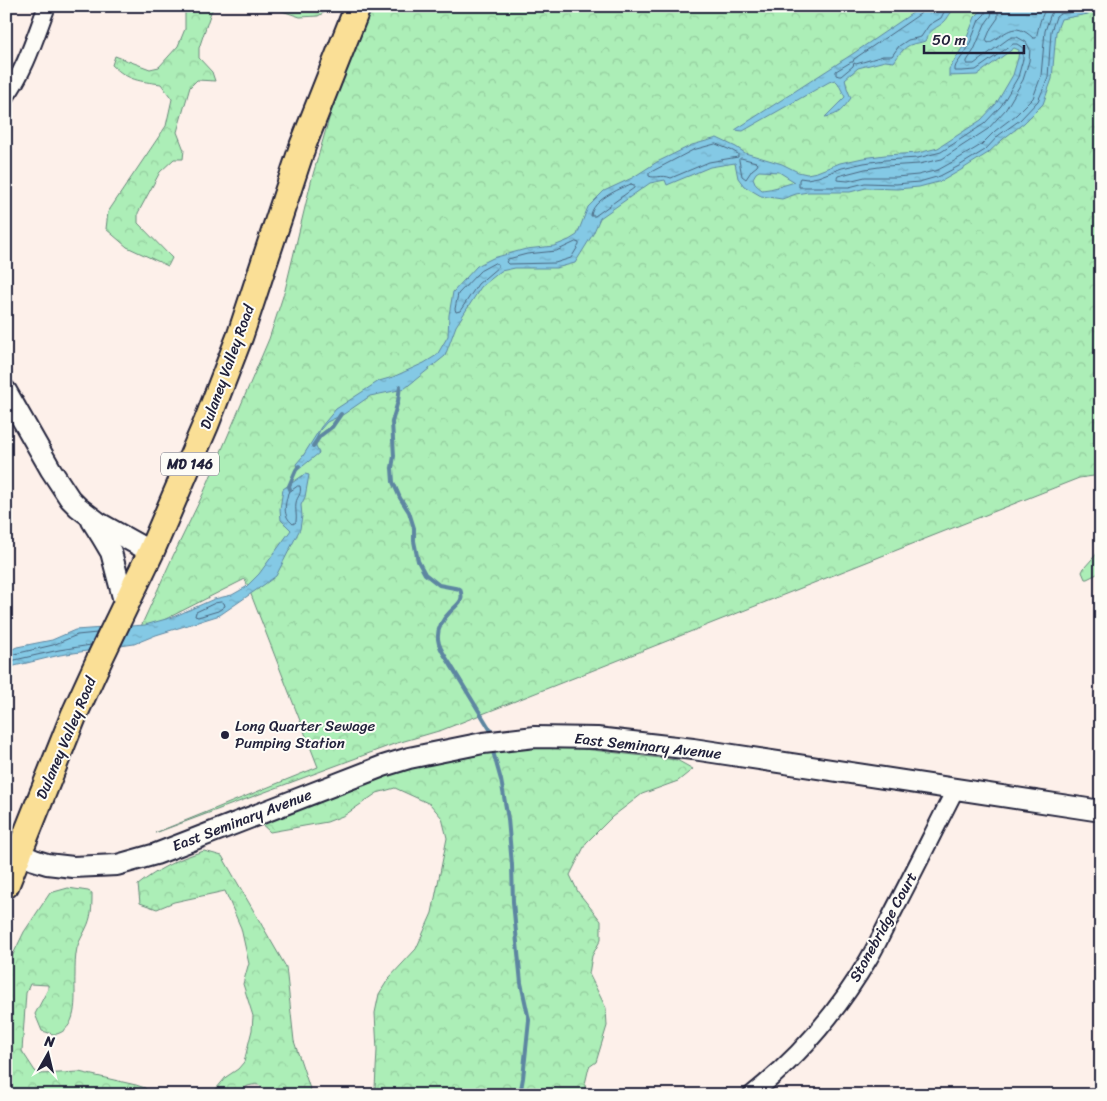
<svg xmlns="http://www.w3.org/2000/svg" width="1107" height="1101" viewBox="0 0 1107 1101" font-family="Sriracha,sans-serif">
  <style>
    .forest { fill: url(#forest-crowns); stroke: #678879 }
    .water { fill: url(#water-ripples); stroke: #5d86a1; fill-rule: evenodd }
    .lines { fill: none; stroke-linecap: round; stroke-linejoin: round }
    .shore { stroke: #49657f; stroke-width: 1 }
    .stream { stroke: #5d86a1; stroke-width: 4 }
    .minor-casing { stroke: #22223b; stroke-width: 20 }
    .tertiary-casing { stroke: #22223b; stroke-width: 24 }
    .primary-casing { stroke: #22223b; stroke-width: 29 }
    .minor { stroke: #fdfcf7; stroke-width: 16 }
    .tertiary { stroke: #fdfcf7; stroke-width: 20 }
    .primary { stroke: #fadf96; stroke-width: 25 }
    .poi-dot { fill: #22223b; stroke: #fdfcf7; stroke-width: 2 }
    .labels { text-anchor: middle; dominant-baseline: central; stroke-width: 4; stroke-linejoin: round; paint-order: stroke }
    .shield { fill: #fdfcf7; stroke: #646373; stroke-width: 1 }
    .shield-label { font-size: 14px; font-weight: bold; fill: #22223b }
    .street-label { font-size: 15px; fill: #22223b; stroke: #fdfcf7 }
    .poi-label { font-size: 15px; fill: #22223b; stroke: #fdfcf7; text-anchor: start }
  </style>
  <defs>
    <pattern id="forest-crowns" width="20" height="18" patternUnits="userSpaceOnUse" patternTransform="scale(1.25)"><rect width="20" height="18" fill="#aceeb7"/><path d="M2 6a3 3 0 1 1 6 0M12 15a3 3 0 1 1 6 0" fill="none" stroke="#94cc9e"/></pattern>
    <pattern id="water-ripples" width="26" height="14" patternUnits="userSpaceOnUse" patternTransform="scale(1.25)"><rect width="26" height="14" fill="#84c9e5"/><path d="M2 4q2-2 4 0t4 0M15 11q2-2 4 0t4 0" fill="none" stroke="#72acc5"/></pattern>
  </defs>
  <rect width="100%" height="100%" fill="#fdf0ea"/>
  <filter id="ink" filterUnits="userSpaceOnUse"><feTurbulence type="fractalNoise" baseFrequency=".02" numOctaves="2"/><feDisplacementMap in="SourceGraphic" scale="10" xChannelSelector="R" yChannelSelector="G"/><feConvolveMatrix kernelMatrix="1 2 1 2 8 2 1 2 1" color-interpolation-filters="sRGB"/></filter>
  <g filter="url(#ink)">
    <g class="forest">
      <path d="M 185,6 L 215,6 L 211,12 L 199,48 L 199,58 L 212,72 L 215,81 L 197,80 L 190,87 L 177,132 L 184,150 L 183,159 L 174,159 L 160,172 L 138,213 L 138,223 L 172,258 L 168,266 L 127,247 L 106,229 L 108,212 L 166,126 L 172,99 L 161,84 C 139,81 129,81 112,65 L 115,56 L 150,69 L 159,67 L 178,46 L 185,29 Z"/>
      <path d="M 267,6 L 336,6 L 318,16 L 300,17 Z"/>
      <path d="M 366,6 L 1101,6 L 1101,475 L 1079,478 L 442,730 L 394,744 L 155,833 L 318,767 L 245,579 L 138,633 L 173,556 L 203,494 L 269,339 L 285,290 L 312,178 L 351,42 Z"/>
      <path d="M 1101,549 L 1101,572 L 1087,579 L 1085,579 L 1082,572 L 1084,568 Z"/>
      <path d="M 567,747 L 677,760 L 693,769 L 678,781 L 642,794 L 612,817 L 586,843 L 570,875 L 578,892 L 601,921 L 601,939 L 592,956 L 589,974 L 606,1008 L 607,1026 L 596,1062 L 589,1067 L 585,1084 L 586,1095 L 368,1095 L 375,1088 L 377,1050 L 375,1013 L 379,994 L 389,978 L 416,949 L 432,913 L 447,838 L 442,818 L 430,804 L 395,788 L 377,793 L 345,815 L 327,822 L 270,832 L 257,820 L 402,768 L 493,749 Z"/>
      <path d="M 204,851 L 222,856 L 286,967 L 294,1041 L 311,1092 L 314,1095 L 269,1095 L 259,1085 C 249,1084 243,1087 236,1095 L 211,1095 L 226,1077 L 238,1069 L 244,1062 L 252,1030 L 253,1016 L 243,984 L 248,966 L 249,964 L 241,928 L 225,891 L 174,902 L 157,909 L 140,903 L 138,885 C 158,869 179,858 204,851 Z"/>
      <path d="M 68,888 L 88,891 L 92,893 C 92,904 92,914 88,924 C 85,932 79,940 77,948 C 75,957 75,967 75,975 C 74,993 80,1027 57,1034 C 53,1035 47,1032 42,1031 L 35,1014 L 48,989 L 48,985 L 30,984 L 26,993 L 22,1051 L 35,1071 L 40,1074 L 79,1072 L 136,1085 L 145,1088 L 152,1095 L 18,1095 L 6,1091 L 6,969 L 24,932 L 50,893 Z"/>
    </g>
    <g class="water">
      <path d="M 920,6 L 959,6 C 950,11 951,14 945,21 C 937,29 931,27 925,41 C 920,43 917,43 913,44 C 904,46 899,55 894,62 L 885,61 L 858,68 L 845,79 L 847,88 L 851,98 C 843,109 839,115 825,117 L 845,97 L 838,83 L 835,80 L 829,82 L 743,131 L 735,130 L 851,55 L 917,10 Z"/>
      <path d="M 975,6 L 1101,6 L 1101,8 L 1088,14 L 1061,19 L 1056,32 L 1052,79 L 1043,104 L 1024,123 L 1003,139 L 988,153 L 961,170 L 942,181 L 919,187 L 897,189 L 866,188 L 850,192 L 808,192 L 796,194 L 782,199 L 761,196 L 744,186 L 738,178 L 735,163 L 710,167 L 667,185 L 665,180 L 650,183 L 600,218 L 593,234 L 575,263 L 556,268 L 515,268 L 501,271 L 481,287 L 456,326 L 445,356 L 404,389 L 370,396 L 344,414 L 327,422 L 320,430 L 316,439 L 316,447 L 319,453 L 298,470 L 296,464 L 303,456 L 321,427 L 336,409 L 379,381 L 393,377 L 424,363 L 437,355 L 448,336 L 449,315 L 453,292 L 477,266 L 493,258 L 526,249 L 554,246 L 569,240 L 577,235 L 588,207 L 604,191 L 632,178 L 657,162 L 692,145 L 717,138 L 736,147 L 745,153 L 782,164 L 798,172 L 807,174 L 817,172 L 840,163 L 863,158 L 885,155 L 918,153 L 938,148 L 981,120 L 996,104 L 1013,75 L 1018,58 L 1019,50 L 1014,48 L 977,75 L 949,76 L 949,69 L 964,45 L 975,17 L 981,11 ZM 759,171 L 779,172 L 795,182 C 784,185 774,189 762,190 L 756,185 L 753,178 L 756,173 Z"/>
      <path d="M 305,474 L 309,475 L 305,497 L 301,505 L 302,516 L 300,529 L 276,576 L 265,584 L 220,615 L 156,635 L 134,644 L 60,655 L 6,668 L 6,652 L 17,647 L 52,640 L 75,630 L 145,625 L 173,617 L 214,599 L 232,595 L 246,587 L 259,574 L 291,530 L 281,520 L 280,509 L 283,489 Z"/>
    </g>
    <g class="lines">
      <g class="shore">
        <path d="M 923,6 L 923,10 L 920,14 L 854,59 L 853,62 L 851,62 L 836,71 L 836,75 L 839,76 L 841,76 L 853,66 L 854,63 L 856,64 L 883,56 L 892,56 L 899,46 L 908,40 L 921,37 L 929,25 L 941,18 L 945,10 L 950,6"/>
        <path d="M 983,6 L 985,10 L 985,14 L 979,20 L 968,48 L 956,65 L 955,68 L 955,71 L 962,71 L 976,70 L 1013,44 L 1017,44 L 1023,48 L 1023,59 L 1018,77 L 1001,106 L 984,124 L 941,152 L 918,158 L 885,160 L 864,163 L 842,168 L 818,177 L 807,179 L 800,178 L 799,180 L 799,187 L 849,187 L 865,183 L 896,184 L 919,182 L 940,176 L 959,166 L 985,150 L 999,135 L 1020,120 L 1038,101 L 1048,78 L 1051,31 L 1056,17 L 1060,14 L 1086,9 L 1092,6"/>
        <path d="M 991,6 L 992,12 L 991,16 L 985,24 L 974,50 L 967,61 L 967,64 L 974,64 L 1008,39 L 1012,37 L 1017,37 L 1026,42 L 1030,49 L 1029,61 L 1023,80 L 1006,109 L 988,129 L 942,159 L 919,164 L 886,166 L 865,169 L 838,176 L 837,178 L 837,180 L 848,181 L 865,177 L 896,177 L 918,175 L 938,170 L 956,160 L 981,145 L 995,131 L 1016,115 L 1033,98 L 1041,76 L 1045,31 L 1050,16 L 1052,12 L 1056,9 L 1069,6"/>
        <path d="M 998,6 L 998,18 L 991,28 L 986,40 L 988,43 C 1006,35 1013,19 1033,38 L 1036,38 C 1039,27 1040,16 1048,6"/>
        <path d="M 716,144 L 733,151 L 738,154 L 738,157 L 709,162 L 671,178 C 662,174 655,179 649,176 L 649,173 L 693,150 Z"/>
        <path d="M 741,158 L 756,162 L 758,164 L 757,166 L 752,170 L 746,179 L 742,176 L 739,160 Z"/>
        <path d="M 631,184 L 634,185 L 634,188 L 595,216 L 591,216 C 592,200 619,189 631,184 Z"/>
        <path d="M 576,242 L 579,243 L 579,245 L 571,258 L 555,263 L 508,264 L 506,262 L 508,259 L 527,254 L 556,251 Z"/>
        <path d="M 495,263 L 498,264 L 498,267 L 478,284 L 460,311 L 456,312 L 455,309 L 458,294 L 480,271 Z"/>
        <path d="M 298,486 L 300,486 C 302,495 297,496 296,503 C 295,509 297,515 296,522 L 293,524 C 282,515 285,506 288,493 Z"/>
        <path d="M 222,602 L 224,603 L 225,606 L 218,611 L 198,617 L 195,616 L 196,612 L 215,603 Z"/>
        <path d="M 6,656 L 53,645 L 77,635 L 97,633"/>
        <path d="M 6,662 L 59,650 L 91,645"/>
      </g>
      <g class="stream">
        <path d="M 400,386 L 398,401 L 392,422 L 394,456 L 392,468 L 393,482 L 400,498 L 409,512 L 414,528 L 414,541 L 418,561 L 425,574 L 439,585 L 460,589 C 465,602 457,604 450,612 C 443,619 437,629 438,639 C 439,650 447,658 452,667 C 465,688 478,710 491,731 L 491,736"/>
        <path d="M 313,446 L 320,436 L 332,427 L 341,414"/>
        <path d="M 290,489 L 289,486 L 296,470 L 299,466"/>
        <path d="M 492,748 L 501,780 L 508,819 L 512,865 L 513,902 L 521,983 L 529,1020 L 523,1078 L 520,1095"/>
      </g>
      <defs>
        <g id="minor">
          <path d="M 6,96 C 26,69 35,37 47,6"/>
          <path d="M 751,1095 C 798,1058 838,1011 868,960 C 877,945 885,928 893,912 C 914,872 934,831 955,790"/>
        </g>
        <g id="tertiary">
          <path d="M 6,391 L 51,470 L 70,499 L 78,507 L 99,523 L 151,552"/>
          <path d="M 92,521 L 102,537 L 111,552 L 125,605"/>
          <path d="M 6,848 L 34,860 L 47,864 L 73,867 L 117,865 L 156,854 L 383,766 L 409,758 L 483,743 L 535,737 L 597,738 L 693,749 L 1101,811"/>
        </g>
        <path id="primary" d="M 6,885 L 74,715 L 101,656 L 151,552 L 206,424 L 240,336 L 303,145 L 358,6"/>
      </defs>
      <use href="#minor" class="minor-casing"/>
      <use href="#tertiary" class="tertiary-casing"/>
      <use href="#primary" class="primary-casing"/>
      <use href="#minor" class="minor"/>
      <use href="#tertiary" class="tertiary"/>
      <use href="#primary" class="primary"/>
    </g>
  </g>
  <circle class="poi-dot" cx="225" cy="735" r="5"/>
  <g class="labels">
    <rect class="shield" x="161" y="452.5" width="58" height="23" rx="4"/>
    <g class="shield-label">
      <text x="190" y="464">MD 146</text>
    </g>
    <g class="street-label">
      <text transform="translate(227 367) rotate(-70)">Dulaney Valley Road</text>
      <text transform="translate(66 738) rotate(-67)">Dulaney Valley Road</text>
      <text transform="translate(648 746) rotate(6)">East Seminary Avenue</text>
      <text transform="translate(242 820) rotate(-21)">East Seminary Avenue</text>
      <text transform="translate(883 927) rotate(-61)">Stonebridge Court</text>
    </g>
    <g class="poi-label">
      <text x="235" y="726">Long Quarter Sewage<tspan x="235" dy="17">Pumping Station</tspan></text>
    </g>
  </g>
  <rect width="1107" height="1101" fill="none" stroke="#fdfcf7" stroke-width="25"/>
  <rect x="12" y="12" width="1082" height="1076" fill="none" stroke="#22223b" stroke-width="2" filter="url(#ink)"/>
  <g transform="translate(48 1054) rotate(8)" stroke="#fdfcf7" stroke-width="4" paint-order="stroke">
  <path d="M0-4L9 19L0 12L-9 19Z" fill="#22223b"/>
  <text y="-8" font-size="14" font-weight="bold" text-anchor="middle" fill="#22223b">N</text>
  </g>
  <path d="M924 45v8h100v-8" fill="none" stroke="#22223b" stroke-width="2.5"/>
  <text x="932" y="45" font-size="15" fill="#22223b" stroke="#fdfcf7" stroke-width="4" paint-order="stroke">50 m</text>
</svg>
